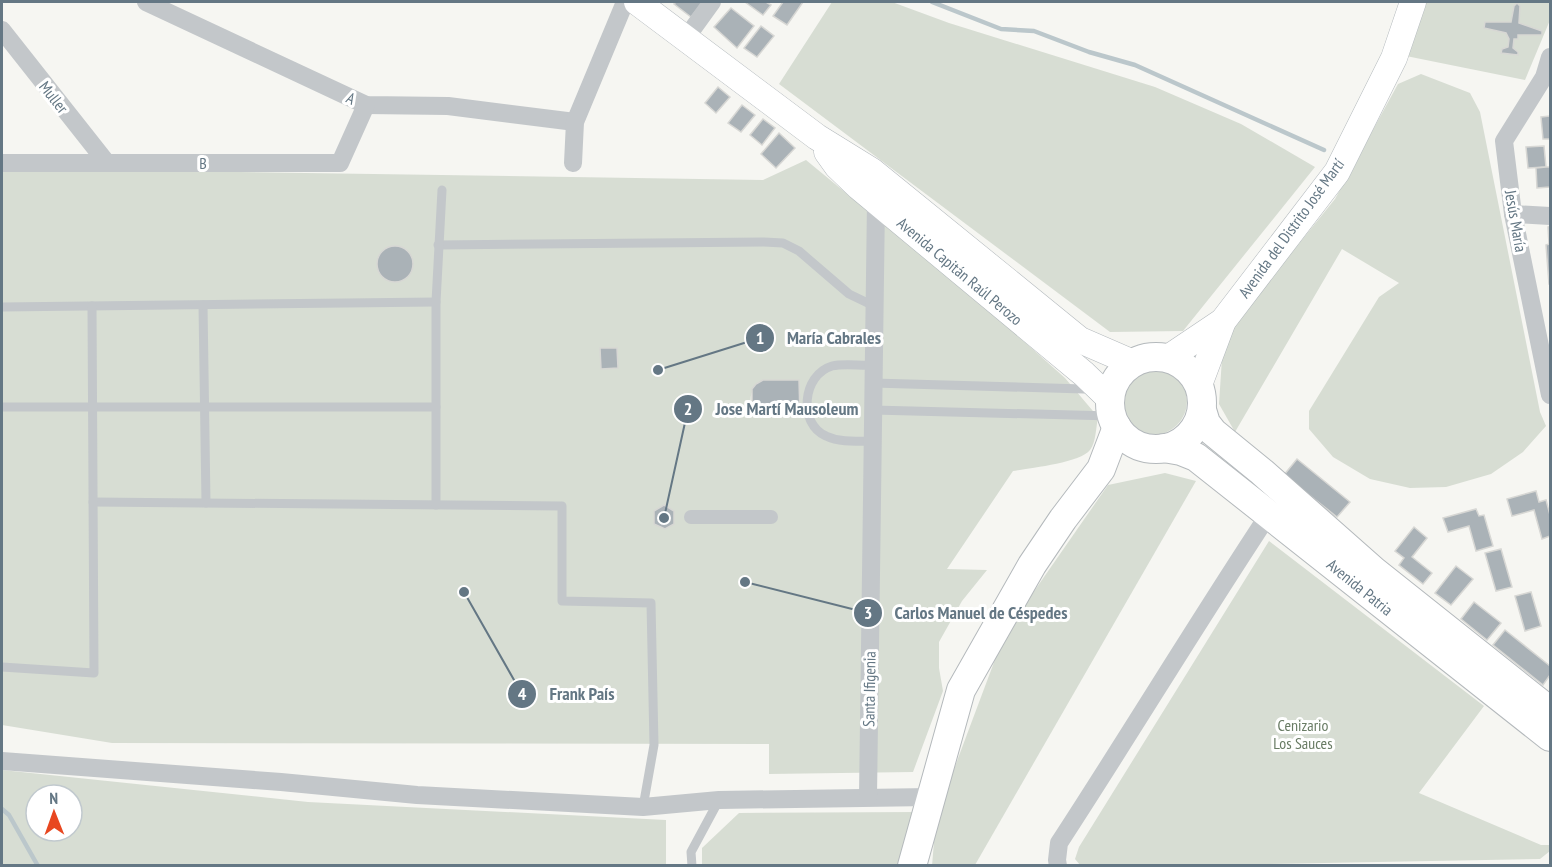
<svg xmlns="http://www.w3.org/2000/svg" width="1552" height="867" viewBox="0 0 1552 867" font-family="'PT Sans Narrow',sans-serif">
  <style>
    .green { fill: #d7ddd3; fill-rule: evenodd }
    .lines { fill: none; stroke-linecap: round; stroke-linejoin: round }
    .stream { stroke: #bbc7cb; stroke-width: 4.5 }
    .building { fill: #aab2b7; stroke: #d7d7d4; stroke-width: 1.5 }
    .secondary-casing { stroke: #b3b9bd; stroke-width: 27 }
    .primary-casing { stroke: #b4b9bc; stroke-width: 30 }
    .service { stroke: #c3c7ca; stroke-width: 9 }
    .pedestrian { stroke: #c3c7ca; stroke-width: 14 }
    .minor { stroke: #c3c7ca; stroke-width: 18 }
    .secondary { stroke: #fff; stroke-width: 26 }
    .primary { stroke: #fff; stroke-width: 28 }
    .labels { text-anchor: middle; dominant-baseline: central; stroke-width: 6; stroke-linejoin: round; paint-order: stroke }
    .street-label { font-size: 16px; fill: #647784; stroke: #fff }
    .park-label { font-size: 16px; fill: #687b63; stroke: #fff }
    .leader { fill: none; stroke: #647784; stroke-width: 2 }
    .callout-dot { fill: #647784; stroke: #fff; stroke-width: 2 }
    .mark-label { font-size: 18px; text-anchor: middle; font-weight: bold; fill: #fff }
    .callout-label { font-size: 18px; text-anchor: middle; font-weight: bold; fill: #647784; stroke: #fff; stroke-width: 6; stroke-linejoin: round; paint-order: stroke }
  </style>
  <rect width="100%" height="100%" fill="#f6f6f2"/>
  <g class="green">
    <path d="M 832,2 L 892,2 L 949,23 L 1155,87 L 1241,124 L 1315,167 L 1183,331 L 1110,332 L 779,84 Z"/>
    <path d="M 1424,2 L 1550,2 L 1550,20 L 1525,80 L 1406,56 Z"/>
    <path d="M 1421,74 L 1470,93 L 1480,112 L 1540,412 L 1546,426 L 1523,452 L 1491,474 L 1446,487 L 1410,488 L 1370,479 L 1333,457 L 1309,429 L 1309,411 L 1379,297 L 1399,283 L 1342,249 L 1235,432 L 1219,404 L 1222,358 L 1238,313 L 1280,267 L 1335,199 L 1398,84 Z"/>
    <path d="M 806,160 L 1000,320 L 1065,378 L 1098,417 C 1096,427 1096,442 1090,450 C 1080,463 1030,468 1013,471 L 947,569 L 987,570 L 962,601 L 939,642 L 939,668 L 943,691 L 913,772 L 769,774 L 769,744 L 112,743 L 2,725 L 2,172 L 113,170 L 763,180 ZM 764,380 L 799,380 L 800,416 L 760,417 C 746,407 748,387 764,380 Z"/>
    <circle cx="1153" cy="401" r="34"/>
    <path d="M 1165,473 L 1196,481 L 975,865 L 932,866 L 936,817 L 1005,633 L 1108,485 Z"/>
    <path d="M 1269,541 L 1484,706 L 1419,793 L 1541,845 L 1550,845 L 1550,851 L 1540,859 L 1217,865 L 1080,865 L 1075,859 L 1079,847 Z"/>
    <path d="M 2,770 L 308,802 L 666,820 L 666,865 L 2,865 ZM 36,795 L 72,795 L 72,831 L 36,831 Z"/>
    <path d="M 917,812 L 900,865 L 702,865 L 702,848 L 739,813 Z"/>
  </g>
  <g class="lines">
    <g class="stream">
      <path d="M 932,2 L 1001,29 L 1034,31 L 1089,52 L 1135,65 L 1324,150"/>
      <path d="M 2,809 L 9,815 L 38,866"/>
    </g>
  </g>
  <g class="building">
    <path d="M 676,2 L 703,2 L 691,17 L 674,4 Z"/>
    <path d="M 745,2 L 766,2 L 771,5 L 763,15 Z"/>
    <path d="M 783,2 L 803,2 L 787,25 L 773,16 Z"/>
    <path d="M 1517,3 L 1520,6 L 1519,23 L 1542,31 L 1542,35 L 1518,35 L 1518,39 L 1514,39 L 1513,48 L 1518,52 L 1518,55 L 1501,53 L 1502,49 L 1508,47 L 1509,39 L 1506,33 L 1484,28 L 1485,22 L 1511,22 L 1514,6 Z"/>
    <path d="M 731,8 L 754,26 L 737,48 L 714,27 Z"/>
    <path d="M 761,26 L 774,36 L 757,57 L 744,48 Z"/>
    <path d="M 718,87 L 730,97 L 716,113 L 705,103 Z"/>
    <path d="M 742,105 L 755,115 L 741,132 L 728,123 Z"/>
    <path d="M 1550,116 L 1550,139 L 1543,139 L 1541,117 Z"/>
    <path d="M 763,119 L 775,128 L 762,145 L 750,135 Z"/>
    <path d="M 779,133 L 795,148 L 776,168 L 761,154 Z"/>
    <path d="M 1544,146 L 1546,167 L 1528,168 L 1526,147 Z"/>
    <path d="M 1546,167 L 1550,167 L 1550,187 L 1537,188 L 1536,168 Z"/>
    <path d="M 1550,226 L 1550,284 L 1549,284 L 1546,245 L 1549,244 L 1548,227 Z"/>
    <circle cx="395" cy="264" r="18"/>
    <path d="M 600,348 L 617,348 L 618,368 L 601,369 Z"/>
    <path d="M 763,380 L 799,380 L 800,416 L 760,417 L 755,414 L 752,407 L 752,389 L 756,384 Z"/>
    <path d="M 1297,459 L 1350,502 L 1337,517 L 1284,475 Z"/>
    <path d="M 1536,491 L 1539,502 L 1546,500 L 1550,515 L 1550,536 L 1542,539 L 1534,510 L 1512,516 L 1507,499 Z"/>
    <path d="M 664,505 L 674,511 L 674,524 L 665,529 L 654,524 L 654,511 Z"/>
    <path d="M 1476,509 L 1479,516 L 1484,515 L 1493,546 L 1476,551 L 1469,526 L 1448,532 L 1443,518 Z"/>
    <path d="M 1414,527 L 1427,538 L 1412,557 L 1432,573 L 1423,584 L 1399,565 L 1404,558 L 1395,551 Z"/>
    <path d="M 1501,549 L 1512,587 L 1496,591 L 1485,553 Z"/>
    <path d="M 1456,566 L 1473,579 L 1451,605 L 1435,593 Z"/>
    <path d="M 1531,592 L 1541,626 L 1525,631 L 1515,596 Z"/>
    <path d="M 1474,602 L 1501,623 L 1487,640 L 1461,619 Z"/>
    <path d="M 1505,630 L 1550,666 L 1550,675 L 1543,685 L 1493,645 Z"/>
  </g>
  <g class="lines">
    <defs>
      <g id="secondary">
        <path d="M 637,2 L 817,137 L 872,171 L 1080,340 L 1133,363"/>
        <path d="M 827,152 L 837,166 L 859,187 L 1084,374 L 1110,399"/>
        <path d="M 1168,358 L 1223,321"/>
        <path d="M 1199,385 L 1223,321 L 1337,172 L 1394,58 L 1413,2"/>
      </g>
      <g id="primary">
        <circle cx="1156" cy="403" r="46"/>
        <path d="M 1202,410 L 1206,423 L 1213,432 L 1262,472 L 1374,571 L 1550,711"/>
        <path d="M 1164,448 L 1181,451 L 1196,457 L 1550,737"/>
        <path d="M 912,866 L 961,690 L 1032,565 L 1063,519 L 1101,469 L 1117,427"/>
      </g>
    </defs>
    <use href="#secondary" class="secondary-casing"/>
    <use href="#primary" class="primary-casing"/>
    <g class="service">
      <path d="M 438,245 L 764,242 L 783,243 L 799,251 L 849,294 L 874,306"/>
      <path d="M 203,305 L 206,503"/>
      <path d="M 2,307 L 436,302"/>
      <path d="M 873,383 L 1084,389 L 1118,377"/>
      <path d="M 2,407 L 436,407"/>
      <path d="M 873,410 L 1112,416"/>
      <path d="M 872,441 C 857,441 841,443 826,436 C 798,424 802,375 832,366 C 844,363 861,366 874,365"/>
      <path d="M 93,502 L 562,506 L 562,601 L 651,603 L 654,745 L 643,807"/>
      <path d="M 436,505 L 436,302 L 442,190"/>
      <path d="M 2,667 L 94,673 L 92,306"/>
      <path d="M 692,866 L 691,852 L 719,800"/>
    </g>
    <path class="pedestrian" d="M 691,517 L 771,517"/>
    <g class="minor">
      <path d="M 146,2 L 366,105 L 448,106 L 575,122"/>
      <path d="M 2,30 L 107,163"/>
      <path d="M 686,38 L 712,2"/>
      <path d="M 1550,57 L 1544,77 L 1504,141 L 1513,214 L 1550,395"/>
      <path d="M 2,163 L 340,163 L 366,105"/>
      <path d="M 573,163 L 575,122 L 625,2"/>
      <path d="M 1513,214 L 1550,216"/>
      <path d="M 2,761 L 281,782 L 417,795 L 643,807 L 719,800 L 930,797"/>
      <path d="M 868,797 L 876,202"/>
      <path d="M 1058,866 L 1057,860 L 1059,843 C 1130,734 1197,623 1269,514"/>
    </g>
    <use href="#secondary" class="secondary"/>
    <use href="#primary" class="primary"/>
  </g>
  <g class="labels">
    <g class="street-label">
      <text transform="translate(54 97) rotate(52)">Muller</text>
      <text transform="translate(351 98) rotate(25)">A</text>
      <text x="203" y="163">B</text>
      <text transform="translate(1516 221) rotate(80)">Jesús María</text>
      <text transform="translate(1291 228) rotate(-54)">Avenida del Distrito José Martí</text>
      <text transform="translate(960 271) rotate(40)">Avenida Capitán Raúl Perozo</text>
      <text transform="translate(1360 587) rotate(39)">Avenida Patria</text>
      <text transform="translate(869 689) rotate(-89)">Santa Ifigenia</text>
    </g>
    <g class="park-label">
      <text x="1303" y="725">Cenizario<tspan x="1303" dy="18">Los Sauces</tspan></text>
    </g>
  </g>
  <path class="leader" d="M658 370L760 338M664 518L688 409M745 582L868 613M464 592L522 694"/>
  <g class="callout-dot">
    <circle cx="658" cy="370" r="6"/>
    <circle cx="664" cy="518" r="6"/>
    <circle cx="745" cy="582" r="6"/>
    <circle cx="464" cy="592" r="6"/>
    <circle cx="760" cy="338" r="15"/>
    <circle cx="688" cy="409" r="15"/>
    <circle cx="868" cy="613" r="15"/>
    <circle cx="522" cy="694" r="15"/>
  </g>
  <g class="mark-label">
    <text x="760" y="344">1</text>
    <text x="688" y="415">2</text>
    <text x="868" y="619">3</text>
    <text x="522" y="700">4</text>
  </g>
  <g class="callout-label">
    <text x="834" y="344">María Cabrales</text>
    <text x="787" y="415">Jose Martí Mausoleum</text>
    <text x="981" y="619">Carlos Manuel de Céspedes</text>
    <text x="582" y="700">Frank País</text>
  </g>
  <rect width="1552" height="867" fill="none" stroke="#647784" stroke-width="6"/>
  <g transform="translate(54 813) rotate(359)"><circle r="28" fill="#ffffff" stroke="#c1c9ce" stroke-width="1.5"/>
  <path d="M0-4.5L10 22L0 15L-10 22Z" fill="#e84720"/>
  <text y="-9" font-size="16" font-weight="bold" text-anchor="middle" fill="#647784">N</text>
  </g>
</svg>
